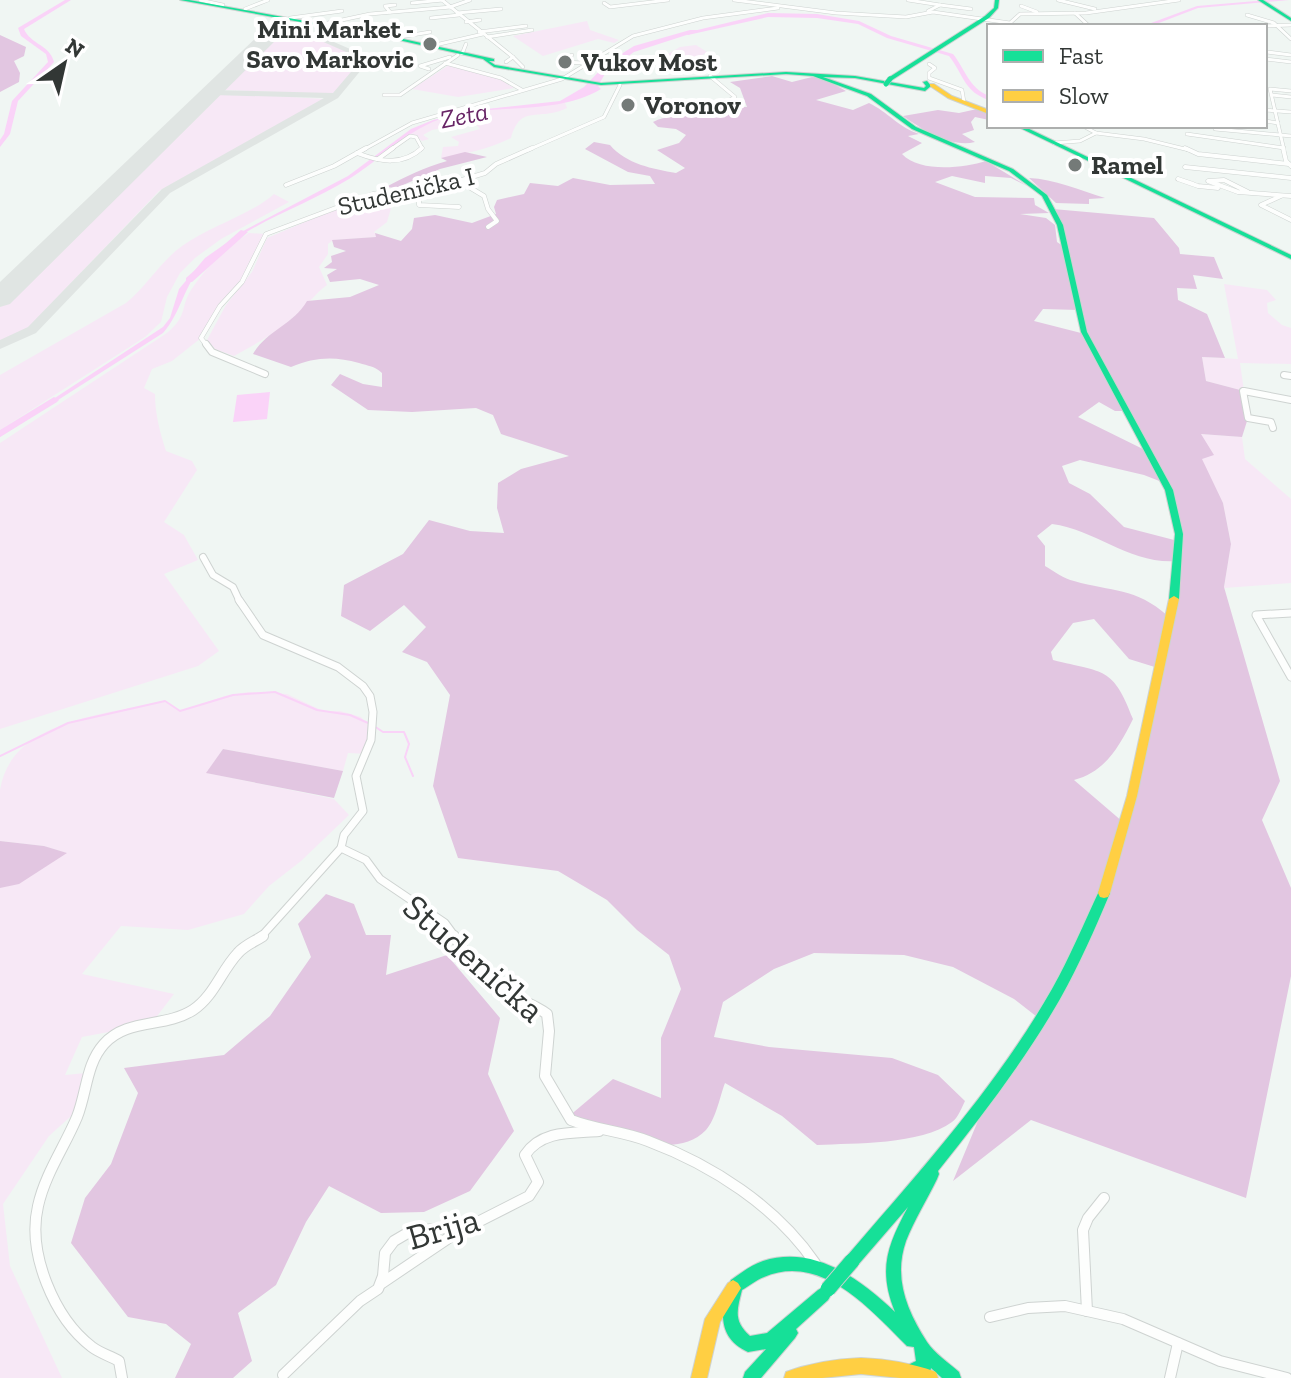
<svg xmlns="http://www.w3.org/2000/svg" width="1291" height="1378" viewBox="0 0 1291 1378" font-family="'Zilla Slab',serif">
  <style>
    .green { fill: #f7e8f6 }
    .forest { fill: #e2c6e1; fill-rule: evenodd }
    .water { fill: #fad3f8 }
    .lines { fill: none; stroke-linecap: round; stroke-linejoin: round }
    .stream { stroke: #fad3f8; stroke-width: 2 }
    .river { fill: #fad3f8; fill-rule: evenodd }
    .taxiway { fill: #e0e5e3; fill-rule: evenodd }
    .runway { fill: #e0e5e3; fill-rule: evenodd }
    .street-far4-casing { stroke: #ced3d1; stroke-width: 4 }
    .street-far3-casing { stroke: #ced3d1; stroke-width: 5 }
    .street-far2-casing { stroke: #ced3d1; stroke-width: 8 }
    .street-far1-casing { stroke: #ced3d1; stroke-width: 9 }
    .street-casing { stroke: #ced3d1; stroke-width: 12 }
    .fast-casing { stroke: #ced3d1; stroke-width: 2 }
    .slow-casing { stroke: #ced3d1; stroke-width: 2 }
    .street-far4 { stroke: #fdfefd; stroke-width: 3 }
    .street-far3 { stroke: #fdfefd; stroke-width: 4 }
    .street-far2 { stroke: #fdfefd; stroke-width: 6 }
    .street-far1 { stroke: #fdfefd; stroke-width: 7 }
    .street { stroke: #fdfefd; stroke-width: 10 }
    .fast { fill: #16e098; fill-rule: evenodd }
    .slow { fill: #ffcf43; fill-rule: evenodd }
    .fast-bridge-far1-casing { stroke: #ccd0cf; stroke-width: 6; stroke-linecap: butt }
    .fast-bridge-casing { stroke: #ccd0cf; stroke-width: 17; stroke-linecap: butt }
    .fast-bridge-far1 { stroke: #16e098; stroke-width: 5 }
    .fast-bridge { stroke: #16e098; stroke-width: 15 }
    .poi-dot { fill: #747a78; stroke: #fff; stroke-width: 3 }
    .labels { text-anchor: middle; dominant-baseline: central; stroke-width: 8; stroke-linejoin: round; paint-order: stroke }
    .far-poi-label { font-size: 26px; font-weight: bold; fill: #323735; stroke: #fff; text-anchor: start }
    .far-water-label { font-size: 26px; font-style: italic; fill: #682566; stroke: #fff }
    .far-street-label { font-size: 26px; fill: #323735; stroke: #fff }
    .near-street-label { font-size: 36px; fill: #323735; stroke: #fff }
  </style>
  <rect width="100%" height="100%" fill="#f0f6f3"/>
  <g class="green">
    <path d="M 587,21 L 590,30 L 619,40 L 614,43 L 598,39 L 543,56 L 513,36 Z"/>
    <path d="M 279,37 L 321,40 L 364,57 L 348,79 L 332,94 L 223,90 L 269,43 Z"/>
    <path d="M 696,45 L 707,52 C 691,62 678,72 658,63 L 659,59 L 680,47 Z"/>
    <path d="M 449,65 L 500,79 L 514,88 L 458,97 L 412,89 Z"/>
    <path d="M 225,93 L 325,99 L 159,191 L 27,329 L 0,343 L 0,307 L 216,96 Z"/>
    <path d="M 557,103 L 565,103 L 567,108 C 538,122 521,103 511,138 C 486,150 468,153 441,158 L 443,147 L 458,146 L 459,142 L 451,137 L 480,129 L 474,122 L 432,130 L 423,135 L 429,139 L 422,141 L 415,135 L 407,135 C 449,106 508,108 557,103 Z"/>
    <path d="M 274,194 L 289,202 L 221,239 L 195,258 L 180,273 L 167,297 L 161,322 L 145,337 L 0,430 L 0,375 L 126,303 C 147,286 160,262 182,246 C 210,226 252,214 274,194 Z"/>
    <path d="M 378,195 L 394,198 L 387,222 L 374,232 L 377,237 L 333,240 L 328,244 L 328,254 L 319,267 L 327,285 C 316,293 309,303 299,312 C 281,330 256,344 234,356 L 215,349 L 207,340 L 226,305 L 252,272 L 267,238 L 348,204 Z"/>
    <path d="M 249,233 L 266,234 L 242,282 L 220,306 L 201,338 L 172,361 L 152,369 L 144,388 L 155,394 C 155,414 160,432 166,451 L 192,461 L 197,470 L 164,522 L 184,535 L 198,560 L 164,574 L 219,651 L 198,666 L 0,729 L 0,443 L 167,333 C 188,315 180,308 191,290 C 206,267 226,248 249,233 Z"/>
    <path d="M 1224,284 L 1267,290 L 1276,300 L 1267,303 L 1268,313 L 1282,325 L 1291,328 L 1291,364 L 1240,363 L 1244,391 L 1206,381 L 1202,357 L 1238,359 Z"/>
    <path d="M 1200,434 L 1242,437 L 1245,459 L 1291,499 L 1291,583 L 1224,588 L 1231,543 L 1223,503 L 1201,459 Z"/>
    <path d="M 248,692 L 287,694 L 323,711 L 340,711 L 361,717 L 371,729 L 368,754 L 348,753 L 343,771 L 223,749 L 207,773 L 334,799 L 349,815 L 301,861 L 269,886 L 244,914 L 188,930 L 121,926 L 82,974 L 174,994 L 151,1024 L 82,1037 L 65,1075 L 86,1073 L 80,1108 L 49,1136 L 3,1204 L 10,1266 L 62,1378 L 0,1378 L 0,888 L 66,853 L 44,846 L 0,841 C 0,825 0,806 0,790 C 11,719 107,715 163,701 L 180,711 L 225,696 Z"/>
  </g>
  <g class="forest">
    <path d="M 0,35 L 26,47 L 24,56 L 14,61 L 20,73 L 19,82 L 0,92 Z"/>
    <path d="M 772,76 L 792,82 L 812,77 L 823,78 L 846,91 L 816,100 L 853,110 L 869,103 C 888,112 898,127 919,134 L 908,136 L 922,143 L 902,154 C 920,173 963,168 986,161 L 1027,186 L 1011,178 L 985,176 L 985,183 L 952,176 L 935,182 L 975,197 L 1034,198 L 1035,205 L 1049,213 L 1020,214 L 1046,218 L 1055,225 L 1057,242 L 1063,246 L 1053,209 L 1154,218 L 1179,248 L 1180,254 L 1214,257 L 1223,279 L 1193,275 L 1197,289 L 1177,288 L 1178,300 L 1207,314 L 1225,358 L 1202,357 L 1206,381 L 1244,391 L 1248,418 L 1242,437 L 1201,434 L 1214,455 L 1202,459 L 1223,503 L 1231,544 L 1224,587 L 1280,781 L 1262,820 L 1291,888 L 1291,976 L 1246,1198 L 1031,1120 L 953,1181 L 987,1099 L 1041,1020 L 1014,999 L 953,967 L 904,955 L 814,953 L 774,969 L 723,1002 L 714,1037 L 769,1047 L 892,1058 L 938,1075 L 965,1101 C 962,1107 958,1118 952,1122 C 921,1145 854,1143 817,1145 L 782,1116 L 725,1083 C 720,1096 716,1119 706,1130 C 672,1165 607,1129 568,1117 L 613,1079 L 661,1098 L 661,1038 L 681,989 L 669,955 L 637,930 L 607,900 L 558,871 L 458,858 L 433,786 L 450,695 L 427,662 L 402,652 L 426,627 L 404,605 L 370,631 L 341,616 L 344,585 L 403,554 L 429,520 L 470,531 L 504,533 L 497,508 L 498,483 L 521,469 L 569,456 L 501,434 L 493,415 L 476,408 L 412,412 L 368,410 L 331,385 L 340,374 L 363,384 L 382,387 L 382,373 C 375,366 368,366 359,363 C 334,356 315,357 291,367 L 253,354 C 266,331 294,324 307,301 L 350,297 L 379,285 L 360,279 L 330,282 L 327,275 L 337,269 L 324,268 L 332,262 L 331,256 L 346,251 L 334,247 L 332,240 L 376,237 L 375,233 L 401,241 L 412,229 L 414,218 L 435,215 L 472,223 L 496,214 L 494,207 L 497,200 L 524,194 L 530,183 L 558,186 L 573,178 L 610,185 L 655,184 L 650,176 L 628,172 L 585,149 L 594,142 L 610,145 C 626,164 653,169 676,173 L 685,168 L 657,150 L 679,143 L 686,135 L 676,129 L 658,127 L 653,122 C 666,115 679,118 691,113 C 709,105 726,106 747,107 L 740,88 L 730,82 ZM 1043,309 L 1078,310 L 1085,334 L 1034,321 ZM 1099,402 L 1115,411 L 1127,411 L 1149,452 L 1078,417 ZM 1080,460 L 1144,475 L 1167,484 L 1178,541 L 1124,527 L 1090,494 L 1069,483 L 1062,466 ZM 1052,524 C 1097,530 1130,565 1178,561 L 1168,616 C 1135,587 1112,592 1074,581 C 1064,579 1054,571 1045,566 L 1045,546 L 1037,536 ZM 1094,619 L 1129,659 L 1158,668 L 1123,822 L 1074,780 C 1105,772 1119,747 1133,719 C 1113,666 1104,673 1053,660 L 1051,652 L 1073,623 Z"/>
    <path d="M 977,109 L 989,114 L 989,120 L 975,117 L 971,122 L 974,130 L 962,134 L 975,142 C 951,148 923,130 903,116 L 938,110 L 959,113 Z"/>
    <path d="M 465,152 L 487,157 L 440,169 L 396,188 L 386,187 C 405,177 425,167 447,161 L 441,158 Z"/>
    <path d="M 1029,178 C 1054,179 1080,190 1105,198 L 1089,199 L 1089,204 L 1056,203 Z"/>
    <path d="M 223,749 L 343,771 L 334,798 L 206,773 Z"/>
    <path d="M 0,841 L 44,846 L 67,853 L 19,884 L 0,888 Z"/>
    <path d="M 326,894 L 354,904 L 366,935 L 391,935 L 386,975 L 447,955 L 500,1018 L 488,1074 L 514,1131 L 470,1191 L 424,1212 L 381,1213 L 329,1186 L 306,1222 L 276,1285 L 238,1313 L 252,1361 L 233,1378 L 175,1378 L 191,1344 L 166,1324 L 128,1317 L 71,1243 L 85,1198 L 111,1164 L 138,1093 L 124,1068 L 224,1055 L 270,1016 L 311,957 L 298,924 Z"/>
  </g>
  <g class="water">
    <path d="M 690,30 L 702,30 L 634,52 L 606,72 L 598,86 L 601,89 C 556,116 496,103 446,117 C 407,129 383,158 349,179 C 302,208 243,224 203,265 C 184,285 181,313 163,333 L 0,437 L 0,434 L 163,327 L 170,318 L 179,289 L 205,258 L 245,230 L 348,176 L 411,129 L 433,120 L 469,111 L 560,101 L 584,87 L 607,63 L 634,46 Z"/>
    <path d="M 270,392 L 267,419 L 233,422 L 237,395 Z"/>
  </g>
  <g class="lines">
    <g class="stream">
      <path d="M 374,726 L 383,732 L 404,732 L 409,744 L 405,757 L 413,776"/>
      <path d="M 0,756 L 68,723 L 165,701 L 180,711 L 233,695 L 275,692 L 317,710 L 350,715 L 368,723"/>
    </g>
    <g class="river">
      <path d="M 65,0 L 71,0 L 24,29 C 30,44 50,45 54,62 L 18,101 L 10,134 L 0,147 L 0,140 L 4,134 L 12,101 L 48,62 L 46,54 L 21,36 L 18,28 Z"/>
      <path d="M 1268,0 L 1289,0 L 1198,8 L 1151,26 L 1143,26 L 1197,6 Z"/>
      <path d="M 768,13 L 817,14 L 859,21 L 891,36 L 953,54 C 965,69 969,88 989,96 L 989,100 C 964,92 964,75 949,56 L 887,38 L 858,24 L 817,18 L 768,17 L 688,35 L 685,33 Z"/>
      <path d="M 241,230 L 248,232 L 192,282 L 186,282 L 186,278 Z"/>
      <path d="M 54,397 L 59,400 L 57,402 L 0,437 L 0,430 Z"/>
    </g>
    <path class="taxiway" d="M 269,34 L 320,36 L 371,58 L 338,98 L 170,193 L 36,333 L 0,349 L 0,340 L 28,327 L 162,189 L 324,98 L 213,95 L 210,90 L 333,93 L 362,59 L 319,40 L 266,38 Z"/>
    <path class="runway" d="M 270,29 L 280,35 L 277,39 L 10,304 L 0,307 L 0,282 L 263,31 Z"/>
    <defs>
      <g id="street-far4">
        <path d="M 200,0 L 223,5"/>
        <path d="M 442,0 L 513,57 L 506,62"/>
        <path d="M 734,0 L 836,13 L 906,17 L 933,12 L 1010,23 L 1020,14 L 1086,13 L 1179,0"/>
        <path d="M 908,0 L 940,5 L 928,11"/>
        <path d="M 1058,0 L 1095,9"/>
        <path d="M 412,3 L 443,0"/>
        <path d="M 604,3 L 610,7 L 668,0"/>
        <path d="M 940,5 L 971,9"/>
        <path d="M 1021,6 L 1037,12"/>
        <path d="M 450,7 L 470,0"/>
        <path d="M 245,9 L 268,0"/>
        <path d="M 390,12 L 385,6 L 395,5"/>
        <path d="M 457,13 L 501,9"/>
        <path d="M 1075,13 L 1089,26"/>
        <path d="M 1247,15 L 1274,23 L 1291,39"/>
        <path d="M 290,18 L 342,11"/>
        <path d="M 431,18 L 459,15"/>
        <path d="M 466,22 L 480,20"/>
        <path d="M 323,24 L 370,14 L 451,7"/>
        <path d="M 1261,26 L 1291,25"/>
        <path d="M 363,32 L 391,29"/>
        <path d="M 479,32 L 526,26"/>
        <path d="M 487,37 L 532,30"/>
        <path d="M 394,38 L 430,32"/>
        <path d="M 431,46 L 483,34"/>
        <path d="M 1267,52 L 1291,55"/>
        <path d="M 462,54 L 466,44"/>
        <path d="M 572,55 L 560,62 L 586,63"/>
        <path d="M 513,57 L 523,67"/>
        <path d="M 1265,59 L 1291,62"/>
        <path d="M 445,63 L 501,78 L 522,90"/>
        <path d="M 929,64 L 935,68 L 929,73 L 929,78 L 962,90 L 964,102"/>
        <path d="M 429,69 L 420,66 L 450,57"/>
        <path d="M 710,76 L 735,97 L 731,99"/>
        <path d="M 384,95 L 400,95 L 458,55"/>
        <path d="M 1272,95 L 1291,97"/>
        <path d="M 1265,110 L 1291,112"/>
        <path d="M 1265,121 L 1278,123"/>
        <path d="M 1215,129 L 1291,136"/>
        <path d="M 1096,133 L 1144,139 L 1189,150"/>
        <path d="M 1187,134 L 1284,148"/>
        <path d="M 1054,143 L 1080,141 L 1096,133 L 1083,126"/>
        <path d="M 363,150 L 412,123 L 562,79 L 633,36 L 703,18 L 778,8"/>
        <path d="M 390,150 L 410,136 L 416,137 L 422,148 L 420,150"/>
        <path d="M 528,150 L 604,117 L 620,85"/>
        <path d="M 1284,150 L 1270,89 L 1291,91"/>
      </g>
      <g id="street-far3">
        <path d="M 1185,148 L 1198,154 L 1289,164"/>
        <path d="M 1283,148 L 1286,161 L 1291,166"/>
        <path d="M 357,153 C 380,162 403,166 422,148"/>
        <path d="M 378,159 L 393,148"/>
        <path d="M 1185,167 L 1291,178"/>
        <path d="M 464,180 L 464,184 L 484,196 L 488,209 L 497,221 L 488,227"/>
        <path d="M 1193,184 L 1178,179 L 1198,186 L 1218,188"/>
        <path d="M 286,185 L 334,166 L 366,148"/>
        <path d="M 426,192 L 419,196 L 419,205 L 459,207"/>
        <path d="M 1248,192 L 1224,180 L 1208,181 L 1238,192 L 1291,196"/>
        <path d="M 1281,196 L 1261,205 L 1291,220"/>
        <path d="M 207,346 L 201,338 L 220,306 L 242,282 L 266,234 L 373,194 L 394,196 L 432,189 L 485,173 L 496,164 L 532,148"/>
      </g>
      <g id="street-far2">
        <path d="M 206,344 L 212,352 L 265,374"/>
        <path d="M 1284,375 L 1291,376"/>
        <path d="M 1243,391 L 1248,418 L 1271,422 L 1273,428"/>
        <path d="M 1244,391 L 1291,400"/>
        <path d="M 203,557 L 213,575 L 233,587 L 240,602"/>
      </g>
      <g id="street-far1">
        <path d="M 239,600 L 263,635 L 338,667 L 363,686 L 370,696 L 373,712 L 371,740 L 356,776 L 363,811 L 344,835 L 341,848 L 366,860 L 380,879 L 445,923 L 456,938"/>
        <path d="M 1291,613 L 1256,615 L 1291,677"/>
        <path d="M 260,938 L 341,848"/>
      </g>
      <g id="street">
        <path d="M 454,936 C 466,954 478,973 496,987 C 511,998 531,1002 547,1014 L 549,1031 L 545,1076 L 571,1120 C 596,1130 623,1131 648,1141 C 712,1165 776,1206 815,1263"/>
        <path d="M 382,1283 L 462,1229"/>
        <path d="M 1087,1311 L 1083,1230 L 1088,1218 L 1104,1198"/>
        <path d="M 990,1317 L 1028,1308 L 1065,1306 L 1123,1319 L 1220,1361 L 1287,1378"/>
        <path d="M 283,1375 L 360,1301 L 378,1289 L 383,1276 L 385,1253 L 394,1241 L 411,1231 L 470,1226 L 529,1196 L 538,1182 L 525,1155 C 541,1130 573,1133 599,1131"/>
        <path d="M 122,1378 L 119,1361 C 110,1356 100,1353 92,1347 C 54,1318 27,1253 38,1206 C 45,1174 65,1146 77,1117 C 87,1092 86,1064 104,1044 C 127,1018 165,1028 193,1010 C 214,996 221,971 238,953 C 245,945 254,942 263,936"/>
        <path d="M 1170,1378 L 1178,1343"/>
      </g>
      <g id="fast">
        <path d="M 180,0 L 189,0 L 394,37 L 494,59 L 494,61 L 489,61 L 495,65 L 601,83 L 786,72 L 855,76 L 924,88 L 926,86 L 923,82 L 927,81 L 931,86 L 925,91 L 855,78 L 823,77 L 871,94 L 916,127 L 1013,169 L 1047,195 L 1063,225 L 1087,332 L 1173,490 L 1183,534 L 1179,599 L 1174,602 L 1169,599 L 1175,534 L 1165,490 L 1081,332 L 1057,225 L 1042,196 L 1009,171 L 912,129 L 867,96 L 813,76 L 786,74 L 601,85 L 494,67 L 483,59 L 394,39 Z"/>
        <path d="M 995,0 L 999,0 L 998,8 L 989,18 L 892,80 L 888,80 L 888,78 L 985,16 L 994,8 Z"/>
        <path d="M 1258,0 L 1263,0 L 1291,18 L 1291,21 Z"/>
        <path d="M 1016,126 L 1023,126 L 1291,255 L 1291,259 Z"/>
        <path d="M 1104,888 L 1108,889 L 1110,893 C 1095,929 1079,965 1060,999 C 1025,1060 982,1116 938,1171 L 939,1174 L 937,1179 C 927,1200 914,1220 906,1241 C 893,1278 907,1311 927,1342 C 934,1353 949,1363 959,1372 L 961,1378 L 942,1378 L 931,1368 L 930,1372 L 917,1378 L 906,1378 L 904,1372 L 906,1366 L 916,1361 L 914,1347 L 907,1346 C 871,1310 821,1252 764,1277 C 756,1280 749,1286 742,1290 C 737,1310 733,1321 750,1336 L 767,1333 L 818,1290 L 823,1287 L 828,1290 L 831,1295 L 828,1300 L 796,1329 L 798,1333 L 795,1338 L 761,1378 L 743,1378 L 745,1372 L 766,1349 L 748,1352 C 716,1338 720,1307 731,1280 C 741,1273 751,1265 763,1261 C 814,1245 859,1278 895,1312 C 878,1270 887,1246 908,1207 L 857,1266 L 852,1268 L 847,1266 L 845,1261 L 847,1256 C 920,1171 997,1086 1052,989 C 1070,957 1084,923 1100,889 Z"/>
      </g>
      <g id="slow">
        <path d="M 930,84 L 934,84 L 952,96 L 989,110 L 989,114 L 948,98 L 930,86 Z"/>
        <path d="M 1174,596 L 1179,599 L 1137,796 L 1110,893 L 1108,897 L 1104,898 L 1100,897 L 1098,893 L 1127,796 L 1169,599 Z"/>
        <path d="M 733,1280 L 738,1283 L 741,1288 L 720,1322 L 707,1378 L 691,1378 L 705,1319 L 728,1283 Z"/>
        <path d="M 861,1358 C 887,1359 912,1363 936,1372 L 938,1378 L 900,1378 L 861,1374 L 822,1378 L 784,1378 L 786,1372 C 810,1363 835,1359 861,1358 Z"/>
      </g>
    </defs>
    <use href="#street-far4" class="street-far4-casing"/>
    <use href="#street-far3" class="street-far3-casing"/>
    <use href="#street-far2" class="street-far2-casing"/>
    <use href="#street-far1" class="street-far1-casing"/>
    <use href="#street" class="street-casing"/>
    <use href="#fast" class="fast-casing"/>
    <use href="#slow" class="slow-casing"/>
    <use href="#street-far4" class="street-far4"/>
    <use href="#street-far3" class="street-far3"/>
    <use href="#street-far2" class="street-far2"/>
    <use href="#street-far1" class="street-far1"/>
    <use href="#street" class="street"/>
    <use href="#fast" class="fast"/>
    <use href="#slow" class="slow"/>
    <defs>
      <path id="fast-bridge-far1" d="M 886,84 L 890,79"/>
      <path id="fast-bridge" d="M 828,1289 L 852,1261"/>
    </defs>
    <use href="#fast-bridge-far1" class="fast-bridge-far1-casing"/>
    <use href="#fast-bridge" class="fast-bridge-casing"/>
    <use href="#fast-bridge-far1" class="fast-bridge-far1"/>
    <use href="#fast-bridge" class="fast-bridge"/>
  </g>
  <g class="poi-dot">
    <circle cx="430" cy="44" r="8"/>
    <circle cx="565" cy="62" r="8"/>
    <circle cx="628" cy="105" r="8"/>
    <circle cx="1075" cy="165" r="8"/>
  </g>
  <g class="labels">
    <g class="far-poi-label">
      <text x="414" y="29" text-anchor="end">Mini Market -<tspan x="414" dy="30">Savo Markovic</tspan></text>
      <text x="581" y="62">Vukov Most</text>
      <text x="644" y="105">Voronov</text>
      <text x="1091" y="165">Ramel</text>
    </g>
    <g class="far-water-label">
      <text transform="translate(464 115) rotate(-11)">Zeta</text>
    </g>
    <g class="far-street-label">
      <text transform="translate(406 191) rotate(-13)">Studenička I</text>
    </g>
    <g class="near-street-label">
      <text transform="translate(474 958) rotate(41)">Studenička</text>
      <text transform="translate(443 1228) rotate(-16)">Brija</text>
    </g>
  </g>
  <rect x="987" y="24" width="280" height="104" fill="#ffffff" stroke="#adafae" stroke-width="2"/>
  <rect x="1003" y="50" width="40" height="12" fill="#16e098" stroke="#adafae" stroke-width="2"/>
  <text x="1059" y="64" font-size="24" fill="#323735">Fast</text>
  <rect x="1003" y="90" width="40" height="12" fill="#ffcf43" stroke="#adafae" stroke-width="2"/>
  <text x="1059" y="104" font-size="24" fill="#323735">Slow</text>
  <g transform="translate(64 64) rotate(34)" stroke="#ffffff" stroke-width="6" paint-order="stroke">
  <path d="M0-6L14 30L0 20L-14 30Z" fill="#323735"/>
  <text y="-12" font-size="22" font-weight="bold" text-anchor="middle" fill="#323735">N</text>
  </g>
</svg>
